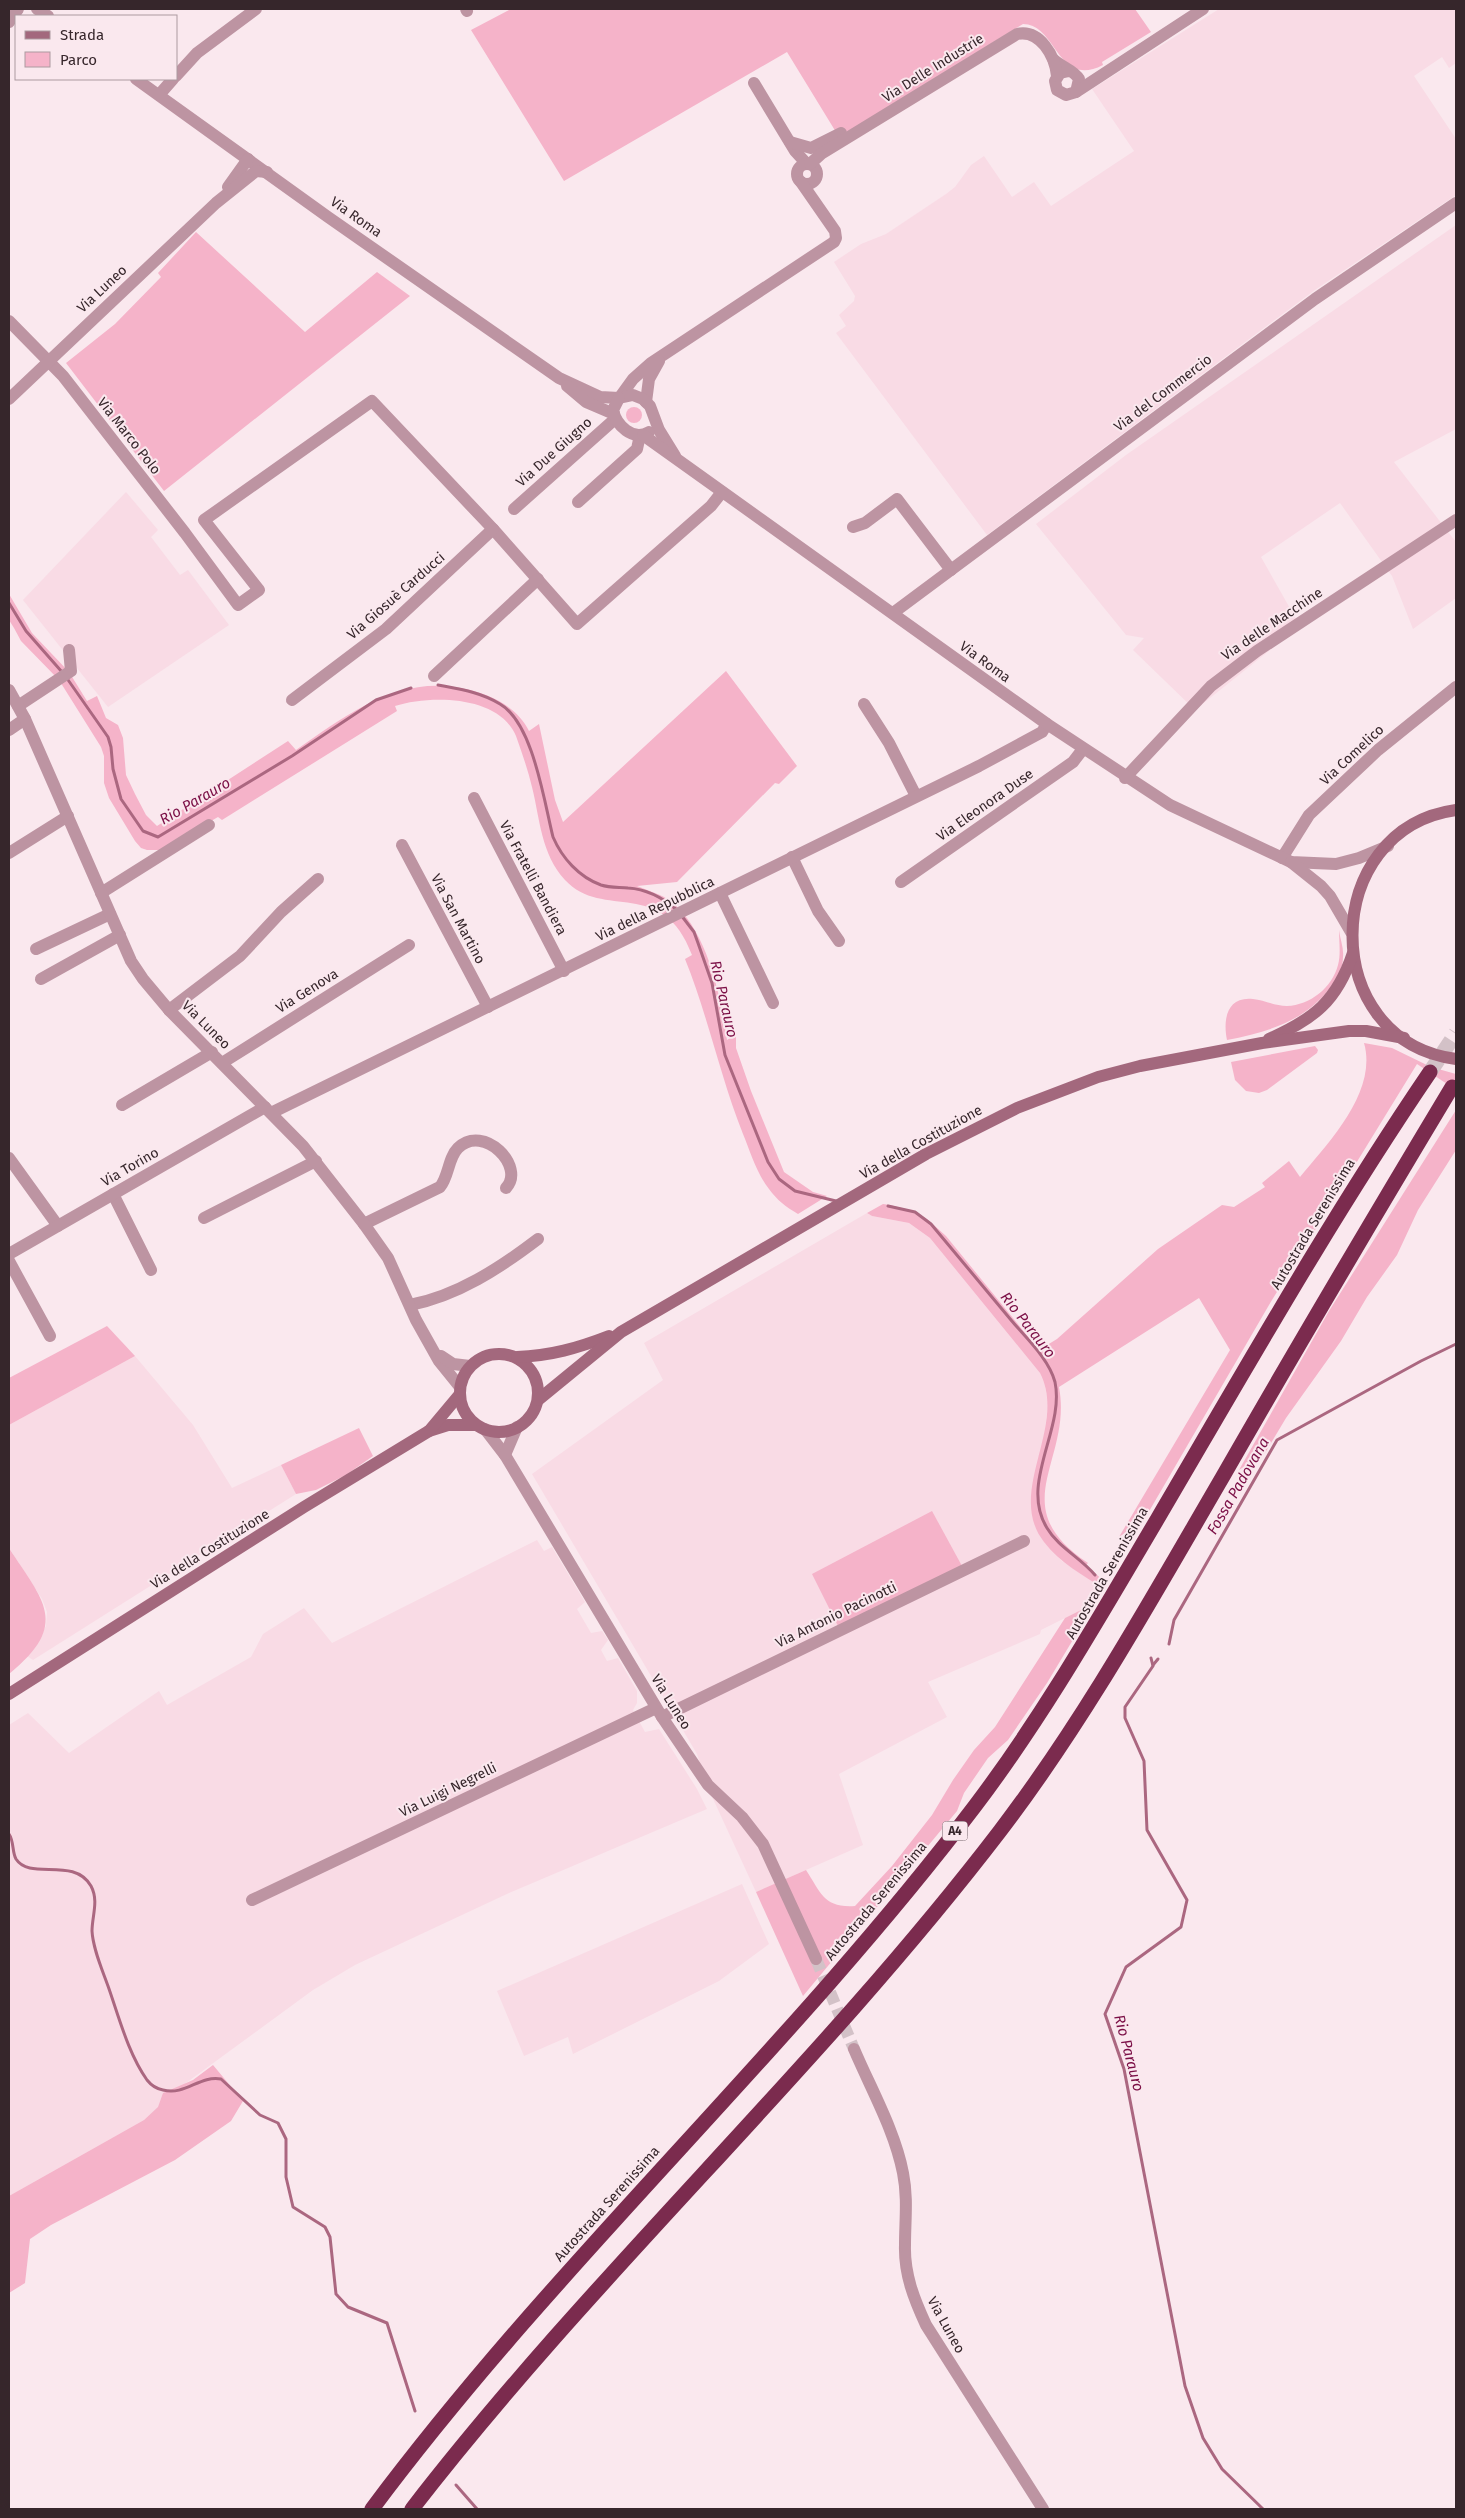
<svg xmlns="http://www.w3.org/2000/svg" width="1465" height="2518" viewBox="0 0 1465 2518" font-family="'Fira Sans',sans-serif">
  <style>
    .built { fill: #f9dbe5 }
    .green { fill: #f5b3c9 }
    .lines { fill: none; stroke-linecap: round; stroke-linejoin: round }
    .stream { stroke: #ab6780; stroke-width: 3 }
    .tertiary-tunnel { stroke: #d3c1c7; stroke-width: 12; stroke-dasharray: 12 6; stroke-linecap: butt }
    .motorway-tunnel { stroke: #d3c1c7; stroke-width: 15; stroke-dasharray: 15 8; stroke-linecap: butt }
    .minor { stroke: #bd94a2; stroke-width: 12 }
    .tertiary { stroke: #bd94a2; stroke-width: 12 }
    .secondary { stroke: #a3687d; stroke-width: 12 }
    .motorway { stroke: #7b2b4e; stroke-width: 15 }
    .labels { text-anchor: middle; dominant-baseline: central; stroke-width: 4; stroke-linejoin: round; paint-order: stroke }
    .shield { fill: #fae8ee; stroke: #716066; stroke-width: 1 }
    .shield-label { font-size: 12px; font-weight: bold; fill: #36262b }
    .street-label { font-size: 14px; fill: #36262b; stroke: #fae8ee }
    .water-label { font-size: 15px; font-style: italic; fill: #7b0f46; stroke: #fae8ee }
  </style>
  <rect width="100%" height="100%" fill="#fae8ee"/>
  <g class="built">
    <path d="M 1219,9 L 1456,9 L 1456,63 L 1449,68 L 1442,57 L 1414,76 L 1456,139 L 1456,195 L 1315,290 L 987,535 L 836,333 L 846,326 L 839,315 L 854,301 L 855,296 L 834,262 L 861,244 L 886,234 L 946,194 L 955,187 L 971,165 L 984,156 L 1012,197 L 1034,182 L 1051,206 L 1134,151 L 1092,89 Z"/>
    <path d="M 1456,225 L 1456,429 L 1394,462 L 1456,542 L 1456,598 L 1413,629 L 1392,576 L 1340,503 L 1261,557 L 1300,626 L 1195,710 L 1133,650 L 1144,638 L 1126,635 L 1036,524 L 1126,455 Z"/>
    <path d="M 126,492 L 158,530 L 151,537 L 180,575 L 188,570 L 229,625 L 108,707 L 23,600 Z"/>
    <path d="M 867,1213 L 872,1216 L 909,1223 L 930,1238 L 1040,1373 L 1045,1385 L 1048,1404 L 1044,1440 L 1032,1492 L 1033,1518 L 1041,1538 L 1062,1561 L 1104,1589 L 1095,1603 L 1041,1630 L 1040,1634 L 928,1682 L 947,1717 L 839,1774 L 863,1845 L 756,1892 L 708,1788 L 697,1754 L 532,1474 L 663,1380 L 644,1343 Z"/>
    <path d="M 135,1356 L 193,1425 L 232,1488 L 281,1465 L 296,1494 L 33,1660 L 27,1656 L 46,1626 L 47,1612 L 42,1599 L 9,1548 L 9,1425 Z"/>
    <path d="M 537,1540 L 544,1551 L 552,1547 L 585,1602 L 577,1609 L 591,1633 L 602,1631 L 608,1640 L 601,1650 L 607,1661 L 618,1658 L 637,1691 L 637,1703 L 633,1710 L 645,1732 L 659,1729 L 697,1789 L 707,1809 L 509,1893 L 355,1965 L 313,1990 L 186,2083 L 144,2120 L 9,2196 L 9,1725 L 28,1713 L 69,1753 L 159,1691 L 167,1705 L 251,1657 L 263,1634 L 304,1608 L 332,1643 Z"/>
    <path d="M 742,1884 L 769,1944 L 719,1981 L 573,2054 L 568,2037 L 524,2056 L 497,1991 Z"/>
  </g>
  <g class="green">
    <path d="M 511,9 L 1135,9 L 1151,32 L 1102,62 L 1103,65 C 1057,89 1057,24 1023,24 L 839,137 L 787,52 L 564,181 L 471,30 Z"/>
    <path d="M 196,232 L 305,332 L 377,272 L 410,296 L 164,491 L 66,363 L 115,324 L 161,277 L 158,273 Z"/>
    <circle cx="634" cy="415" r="8"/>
    <path d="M 9,594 L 32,633 L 69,672 L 87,701 L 97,696 L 106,718 L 118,725 L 123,738 L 126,775 L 135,794 L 146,815 L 157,826 L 288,741 L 296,750 C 356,708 410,667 486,695 C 504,702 520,713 529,731 L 539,724 L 555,800 L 563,822 L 726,671 L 797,766 L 779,784 L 775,783 L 677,882 L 637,886 C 649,891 661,894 672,902 C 707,931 721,996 727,1040 L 736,1034 L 736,1048 L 751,1091 L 784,1172 L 813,1192 L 827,1196 L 798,1214 C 786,1207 777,1200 769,1189 C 757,1174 750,1151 743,1134 C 720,1076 708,1016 685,959 L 692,955 C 663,876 603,921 565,880 C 541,854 540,819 532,787 C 528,770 522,753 516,736 C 499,695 430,695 395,706 L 397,711 L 222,820 L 218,817 L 161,850 L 147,850 L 141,848 L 135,841 L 109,798 L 104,783 L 104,756 L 101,747 L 59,680 L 21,641 L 14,628 L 9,620 Z"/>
    <path d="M 1339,930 C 1340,939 1344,948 1343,957 C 1343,969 1337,978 1330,988 C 1304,1022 1267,1032 1227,1040 C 1223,1021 1226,996 1253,999 C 1264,1000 1275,1006 1287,1006 C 1310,1005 1332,988 1338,965 C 1341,954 1339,942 1339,930 Z"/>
    <path d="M 1364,1043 L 1392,1048 L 1431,1067 L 1456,1074 L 1456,1090 L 1417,1064 L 1269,1305 L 1144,1520 L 1119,1537 L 1230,1350 L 1199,1298 L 1059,1387 C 1073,1461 1002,1506 1088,1563 L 1086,1565 L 1107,1584 L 1104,1589 C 1083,1575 1060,1563 1044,1542 C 1005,1492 1068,1427 1040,1373 L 930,1238 L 909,1223 L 872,1216 L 867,1213 L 883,1204 L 890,1205 L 914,1211 L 927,1219 L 946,1236 L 1039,1350 L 1057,1339 L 1158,1249 L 1222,1205 L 1234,1207 L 1265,1187 L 1262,1183 L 1289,1161 L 1300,1177 C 1328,1143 1378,1092 1364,1043 Z"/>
    <path d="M 1315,1046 L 1318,1050 L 1317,1053 L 1267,1090 L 1259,1093 L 1246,1091 L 1235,1080 L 1231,1062 Z"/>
    <path d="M 1456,1110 L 1456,1150 L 1418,1210 L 1397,1255 L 1367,1297 L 1341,1341 L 1286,1418 L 1265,1453 L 1239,1470 L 1329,1311 Z"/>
    <path d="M 107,1326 L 135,1356 L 9,1425 L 9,1378 Z"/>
    <path d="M 359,1428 L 373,1456 L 346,1475 L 316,1490 L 296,1494 L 281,1465 Z"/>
    <path d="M 932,1511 L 962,1566 L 838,1626 L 812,1574 Z"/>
    <path d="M 9,1548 C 43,1601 71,1624 9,1674 Z"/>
    <path d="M 1095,1603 L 1047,1683 L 1008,1740 L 988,1758 L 964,1793 L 957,1811 L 803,1996 L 756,1892 L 806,1870 C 821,1893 824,1908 855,1906 L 892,1866 L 932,1815 L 953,1780 L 974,1750 L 995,1727 L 1065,1618 Z"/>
    <path d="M 213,2065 L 243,2101 L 231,2121 L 175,2160 L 51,2225 L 30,2239 L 25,2283 L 9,2293 L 9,2196 L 144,2120 L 158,2107 L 163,2093 L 193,2080 Z"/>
  </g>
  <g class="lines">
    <g class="stream">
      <path d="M 9,603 L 26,631 L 62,672"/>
      <path d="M 66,677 L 108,737 L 111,747 L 113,769 L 121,799 L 143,831 L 158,837 L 292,756 L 376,700 L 411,688"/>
      <path d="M 438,685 C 459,689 481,692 500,704 C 533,723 544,801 553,837 C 562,858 579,877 601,885 C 610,888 620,887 628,888 C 647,889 663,898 677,910"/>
      <path d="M 681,915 L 694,932 L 698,943 L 712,983 L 725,1055 L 768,1162 L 779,1179 L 795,1191 L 836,1201"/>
      <path d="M 888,1206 L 915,1212 L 931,1224 C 958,1256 984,1288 1011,1320 C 1026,1338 1049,1359 1055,1382 C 1065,1429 1019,1483 1047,1528 C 1058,1547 1081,1558 1095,1575"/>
      <path d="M 1169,1644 L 1174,1620 L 1277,1440 L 1421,1361 L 1456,1344"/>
      <path d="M 1151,1658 L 1153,1666 L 1125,1707 L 1125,1718 L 1144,1761 L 1147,1830 L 1187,1900 L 1181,1927 L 1126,1967 L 1105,2014 L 1124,2069 L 1185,2386 L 1203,2438 L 1222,2469 L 1263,2509"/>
      <path d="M 1153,1665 L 1158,1659"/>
      <path d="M 9,1834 C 14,1841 12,1852 16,1859 C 30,1881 74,1856 91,1886 C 99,1901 92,1916 92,1931 C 93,1949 102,1969 108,1986 C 119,2017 128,2053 147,2080 C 151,2085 157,2089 163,2090 C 185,2096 200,2075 221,2079 L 260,2115 L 278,2123 L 286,2139 L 286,2177 L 293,2207 L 325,2227 L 330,2237 L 336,2294 L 348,2307 L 387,2323 L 415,2411"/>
      <path d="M 456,2485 L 477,2509"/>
    </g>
    <path class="tertiary-tunnel" d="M 816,1959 L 854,2049"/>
    <path class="motorway-tunnel" d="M 1430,1072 L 1456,1033"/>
    <g class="minor">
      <path d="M 466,9 L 467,11"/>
      <path d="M 9,22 L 18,9"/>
      <path d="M 1053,59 C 1061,67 1074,70 1079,79 L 1076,92 L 1066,95 L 1057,90 L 1055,81 L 1060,73 L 1069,71"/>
      <path d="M 176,76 L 197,53 L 256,9"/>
      <path d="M 754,83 L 795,151 L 806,163"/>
      <path d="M 1076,92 L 1203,9"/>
      <path d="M 159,95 L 173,79"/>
      <path d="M 790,142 L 811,148 L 841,133"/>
      <circle cx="807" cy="174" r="10"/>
      <path d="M 810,164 L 821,154 L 1017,34 C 1040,29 1055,56 1057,76"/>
      <path d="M 9,321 L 63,376 L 185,533 L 238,605 L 259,590 L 204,520 L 372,401 L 493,529 L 577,624 L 711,506 L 722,492"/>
      <path d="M 620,397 L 633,379 L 651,363 L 834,242 L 836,238 L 835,231 L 801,182"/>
      <path d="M 646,402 L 649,379 L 659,361"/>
      <path d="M 578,502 L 637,449 L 640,435"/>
      <path d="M 514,509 L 615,419"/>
      <path d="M 853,527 L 865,523 L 897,499 L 951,570"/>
      <path d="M 893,613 L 1315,299 L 1456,203"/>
      <path d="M 434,676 L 538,579"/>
      <path d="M 292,700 L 386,629 L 493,529"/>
      <path d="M 864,704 L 889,743 L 916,796"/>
      <path d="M 18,706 L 71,671 L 69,650"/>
      <path d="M 9,730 L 25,719"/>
      <path d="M 1125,778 L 1211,686 L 1257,651 L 1456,520"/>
      <path d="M 474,798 L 564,971"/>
      <path d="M 402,845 L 488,1007"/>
      <path d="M 9,853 L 68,816"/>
      <path d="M 792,857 L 818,911 L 839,941"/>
      <path d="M 1282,858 L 1309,815 L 1378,750 L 1456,687"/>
      <path d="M 901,882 L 1073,762 L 1083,749"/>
      <path d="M 101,893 L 209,825"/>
      <path d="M 720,893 L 773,1003"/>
      <path d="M 36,949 L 110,914"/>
      <path d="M 41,979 L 120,935"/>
      <path d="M 169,1010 L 240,956 L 281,912 L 318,879"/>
      <path d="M 222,1063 L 409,945"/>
      <path d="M 122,1105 L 212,1052"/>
      <path d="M 271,1113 L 979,766 L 1042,732 L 1047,724"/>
      <path d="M 9,1158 L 58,1226"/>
      <path d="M 113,1194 L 151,1270"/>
      <path d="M 204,1218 L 316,1161"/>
      <path d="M 364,1224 L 440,1187 C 449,1176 448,1158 458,1148 C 484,1123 526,1167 506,1188"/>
      <path d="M 9,1254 L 265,1107"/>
      <path d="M 9,1261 L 50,1336"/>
      <path d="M 410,1305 C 457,1296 500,1268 538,1239"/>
      <path d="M 662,1717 L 1024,1541"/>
      <path d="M 252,1900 L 656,1708"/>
    </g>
    <g class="tertiary">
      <path d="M 37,9 L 48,16"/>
      <path d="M 136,79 L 328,217 L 559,378 L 600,397 L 619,398 L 633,395 L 643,399 L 650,406 L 659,430 L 675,456"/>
      <path d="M 228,187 L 248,159"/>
      <path d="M 567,386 L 586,402 L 614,414"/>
      <path d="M 619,398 L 613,410 C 616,425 633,442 649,432"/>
      <path d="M 9,399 L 216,203 L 256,171 L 267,172"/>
      <path d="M 643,435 L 1047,724 L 1170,805 L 1291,862 L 1336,864 L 1359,858 L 1388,846"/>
      <path d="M 9,690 L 25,719 L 131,961 L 143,979 L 169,1010 L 303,1146 L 364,1224 L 388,1258 L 416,1320 L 439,1361 L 460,1387"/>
      <path d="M 1291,862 L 1321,886 L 1330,896 L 1351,932"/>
      <path d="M 441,1356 L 453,1364 L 470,1366"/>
      <path d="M 485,1429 L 505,1455 L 662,1717 L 708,1785 L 742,1817 L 763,1844 L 816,1959"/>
      <path d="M 505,1455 L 517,1427"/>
      <path d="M 854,2049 C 871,2089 895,2131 903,2173 C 908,2198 905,2220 905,2245 C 904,2274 914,2299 926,2325 L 1043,2509"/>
    </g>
    <g class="secondary">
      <path d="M 1456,810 C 1319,829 1317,1041 1456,1059"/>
      <path d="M 1269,1039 C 1314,1019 1337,1001 1353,953"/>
      <circle cx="499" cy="1393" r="39"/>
      <path d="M 517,1357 C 550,1356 578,1348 609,1336"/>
      <path d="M 538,1400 L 621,1332 L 926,1154 L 1017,1108 L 1098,1077 L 1140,1066 L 1262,1043 L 1349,1031 L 1366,1031 L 1404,1038"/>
      <path d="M 429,1431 L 448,1425 L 476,1425"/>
      <path d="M 9,1694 L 304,1507 L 429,1431 L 460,1394"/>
    </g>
    <g class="motorway">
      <path d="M 372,2509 C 557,2261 788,2052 975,1806 C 1044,1715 1100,1616 1158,1518 C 1246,1368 1332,1216 1430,1072"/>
      <path d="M 412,2509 C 595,2272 818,2069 1000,1831 C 1084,1721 1152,1598 1222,1478 C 1297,1347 1374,1217 1452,1087"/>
    </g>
  </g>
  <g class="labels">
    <rect class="shield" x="942.5" y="1821.5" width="25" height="19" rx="4"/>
    <g class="shield-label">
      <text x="955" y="1831">A4</text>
    </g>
    <g class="street-label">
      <text transform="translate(933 68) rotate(-32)">Via Delle Industrie</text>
      <text transform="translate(356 217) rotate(35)">Via Roma</text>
      <text transform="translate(102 289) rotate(-43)">Via Luneo</text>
      <text transform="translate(1163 393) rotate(-37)">Via del Commercio</text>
      <text transform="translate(129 436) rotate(52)">Via Marco Polo</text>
      <text transform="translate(554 452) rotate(-42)">Via Due Giugno</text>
      <text transform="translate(396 596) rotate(-41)">Via Giosuè Carducci</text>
      <text transform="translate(1272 624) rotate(-34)">Via delle Macchine</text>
      <text transform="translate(985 662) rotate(36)">Via Roma</text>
      <text transform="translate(1352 755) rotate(-43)">Via Comelico</text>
      <text transform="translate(985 805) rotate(-35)">Via Eleonora Duse</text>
      <text transform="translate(533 878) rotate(62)">Via Fratelli Bandiera</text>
      <text transform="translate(655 909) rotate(-26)">Via della Repubblica</text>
      <text transform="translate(458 919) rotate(62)">Via San Martino</text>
      <text transform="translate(307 991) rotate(-32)">Via Genova</text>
      <text transform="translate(206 1025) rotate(45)">Via Luneo</text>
      <text transform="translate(921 1142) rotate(-29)">Via della Costituzione</text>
      <text transform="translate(130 1167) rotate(-30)">Via Torino</text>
      <text transform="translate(1313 1224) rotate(-59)">Autostrada Serenissima</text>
      <text transform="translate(210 1549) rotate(-32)">Via della Costituzione</text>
      <text transform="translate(1107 1573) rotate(-60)">Autostrada Serenissima</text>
      <text transform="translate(836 1615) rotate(-26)">Via Antonio Pacinotti</text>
      <text transform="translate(671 1702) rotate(58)">Via Luneo</text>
      <text transform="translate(448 1790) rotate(-26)">Via Luigi Negrelli</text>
      <text transform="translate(876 1901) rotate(-50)">Autostrada Serenissima</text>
      <text transform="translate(607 2204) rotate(-48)">Autostrada Serenissima</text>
      <text transform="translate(946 2325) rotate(61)">Via Luneo</text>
    </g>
    <g class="water-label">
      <text transform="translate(195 801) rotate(-30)">Rio Parauro</text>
      <text transform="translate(724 999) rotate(77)">Rio Parauro</text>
      <text transform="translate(1028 1325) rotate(52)">Rio Parauro</text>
      <text transform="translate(1238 1486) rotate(-60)">Fossa Padovana</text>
      <text transform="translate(1129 2053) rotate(75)">Rio Parauro</text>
    </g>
  </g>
  <rect width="1465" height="2518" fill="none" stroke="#36262b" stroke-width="20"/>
  <rect x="15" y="15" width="162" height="65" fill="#fae8ee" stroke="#ac9aa0"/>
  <rect x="25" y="31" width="25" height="8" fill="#a3687d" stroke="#ac9aa0"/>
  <text x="60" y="40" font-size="15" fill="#36262b">Strada</text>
  <rect x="25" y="52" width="25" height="15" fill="#f5b3c9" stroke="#ac9aa0"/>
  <text x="60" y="65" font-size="15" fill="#36262b">Parco</text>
</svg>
